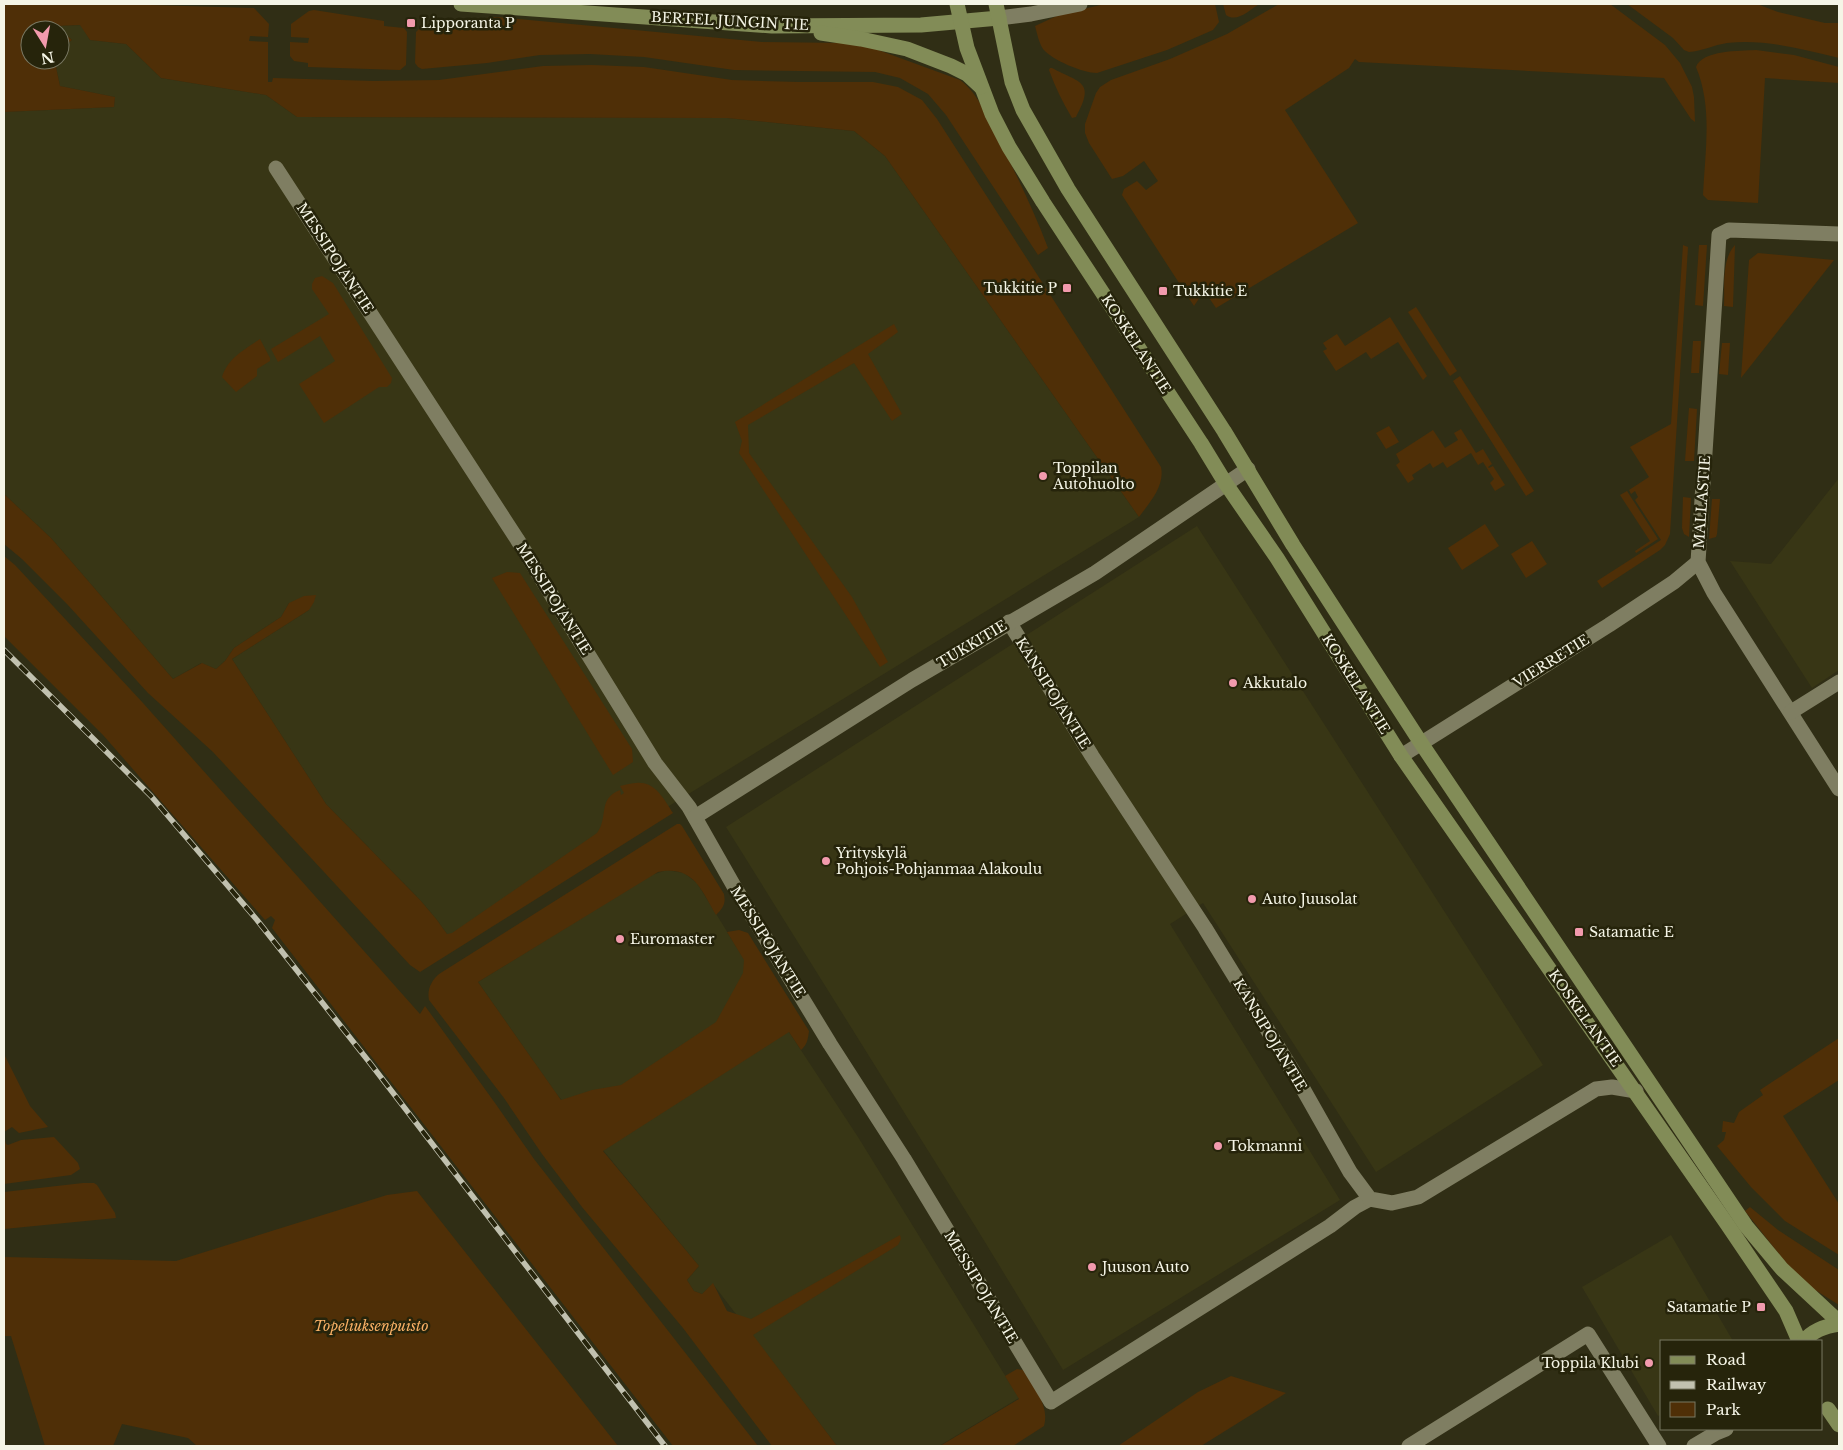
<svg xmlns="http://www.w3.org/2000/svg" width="1843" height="1450" viewBox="0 0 1843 1450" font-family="'Libre Baskerville',serif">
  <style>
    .built { fill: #383615 }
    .green { fill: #4f2f07 }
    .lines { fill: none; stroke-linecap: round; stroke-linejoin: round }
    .minor { stroke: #7f7e62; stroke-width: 15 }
    .tertiary { stroke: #7f7e62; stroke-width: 15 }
    .secondary { stroke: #828c57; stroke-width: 15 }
    .rail-casing { stroke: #c1c1af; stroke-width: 5.5 }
    .rail { stroke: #26240b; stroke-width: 4; stroke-dasharray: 11; stroke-linecap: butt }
    .poi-dot { fill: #f29aad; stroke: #26240b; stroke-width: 2 }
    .labels { text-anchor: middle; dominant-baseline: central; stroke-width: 5; stroke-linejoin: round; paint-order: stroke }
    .street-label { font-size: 14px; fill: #f5f5e6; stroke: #26240b }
    .poi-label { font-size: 14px; fill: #f5f5e6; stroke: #26240b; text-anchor: start }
    .park-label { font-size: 14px; font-style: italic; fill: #f7af65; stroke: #26240b }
  </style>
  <rect width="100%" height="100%" fill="#302e15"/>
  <g class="built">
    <path d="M 81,25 L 90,40 L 126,44 L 161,78 L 266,95 L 297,117 L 727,118 L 854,131 L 885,156 L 1139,517 L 451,940 L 437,920 L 421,901 L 326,804 L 232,659 L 309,610 L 289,603 L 281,617 L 234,648 L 225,661 L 216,669 L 201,663 L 173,679 L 51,538 L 4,494 L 4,112 L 114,107 L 115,97 L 60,86 L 56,67 L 57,60 L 60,60 L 60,49 L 72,40 L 56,26 Z"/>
    <path d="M 1839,478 L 1839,670 L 1812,688 L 1730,561 L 1771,564 Z"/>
    <path d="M 1197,526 L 1543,1065 L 1376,1172 L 1203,903 L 1170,924 L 1340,1200 L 1063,1370 L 977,1229 L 726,827 Z"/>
    <path d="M 667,870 L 684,873 L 697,883 L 789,1032 L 858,1137 L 1019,1398 L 939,1446 L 837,1446 L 713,1284 L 702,1294 L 694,1291 L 687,1280 L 699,1266 L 555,1092 L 478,982 L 649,876 Z"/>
    <path d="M 1671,1235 L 1733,1341 L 1662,1341 L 1662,1414 L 1658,1416 L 1582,1287 Z"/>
  </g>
  <g class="green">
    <path d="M 116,4 L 254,8 L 269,24 L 268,37 L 250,36 L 249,41 L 268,42 L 268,82 L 272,82 L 273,78 L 374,81 L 439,80 L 543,66 L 592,65 L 644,67 L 732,80 L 798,82 L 873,82 L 898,87 L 922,100 L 937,119 L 1161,467 C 1165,486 1150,502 1139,517 L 885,156 L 854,131 L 727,118 L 297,117 L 266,95 L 161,78 L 126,44 L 90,40 L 80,25 L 56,26 L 72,40 L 60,49 L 60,30 L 30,30 L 30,60 L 57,60 L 56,67 L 60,86 L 115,97 L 114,107 L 4,112 L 4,5 Z"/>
    <path d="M 1105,4 L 1215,4 L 1219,22 L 1213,30 L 1167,50 L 1097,73 C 1083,73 1052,60 1043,49 C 1039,43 1037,33 1035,26 L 1061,14 Z"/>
    <path d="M 1223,4 L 1259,4 C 1250,10 1237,23 1226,15 Z"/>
    <path d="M 1279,4 L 1610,4 L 1665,45 L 1680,63 L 1692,87 L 1694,97 L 1695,122 L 1691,119 L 1664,78 L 1359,62 L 1355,59 L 1349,68 L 1285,110 L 1358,223 L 1216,308 L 1203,289 L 1202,294 L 1194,306 L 1122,195 L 1124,189 L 1137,181 L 1146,190 L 1158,181 L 1144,161 L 1123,176 L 1112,179 L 1089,143 L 1085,133 L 1085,124 L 1096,93 L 1100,87 L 1111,80 L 1170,59 L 1227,34 Z"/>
    <path d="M 1627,4 L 1757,4 L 1778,12 L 1825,23 L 1839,23 L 1839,58 C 1802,49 1766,39 1727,43 C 1714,45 1702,51 1689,52 L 1684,50 L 1673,38 Z"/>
    <path d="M 314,10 L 384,21 L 384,26 L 404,28 L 407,32 L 406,65 L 400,70 L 308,67 L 308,63 L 294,61 L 290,56 L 290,42 L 308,43 L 309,38 L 291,37 L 291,24 L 309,11 Z"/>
    <path d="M 498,17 L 762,42 L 846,43 L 870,47 L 960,80 C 979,94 988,119 999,140 C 1017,176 1034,211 1048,248 L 1038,255 L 946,115 L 928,94 L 900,78 L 875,72 L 734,70 L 644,57 L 590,54 L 540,55 L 487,63 L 422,69 L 418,67 L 415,63 L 416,32 L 419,29 L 439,30 L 440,22 Z"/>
    <path d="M 1756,50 L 1794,55 L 1839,67 L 1839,83 L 1765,78 L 1758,203 L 1708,200 L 1703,195 C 1705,151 1713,108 1696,67 C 1702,50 1740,51 1756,50 Z"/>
    <path d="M 1050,68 L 1052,68 C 1080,83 1096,81 1076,117 L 1072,118 C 1063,103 1055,87 1049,70 Z"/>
    <path d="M 1683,245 L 1688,247 L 1670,534 L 1665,545 L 1660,550 L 1602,588 L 1597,581 L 1661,540 L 1635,500 L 1638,497 L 1635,491 L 1631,494 L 1629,490 L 1649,477 L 1630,447 L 1671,424 Z"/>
    <path d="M 1699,245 L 1707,245 L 1703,306 L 1695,305 Z"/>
    <path d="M 1735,245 L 1733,307 L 1724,306 C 1725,287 1721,260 1735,245 Z"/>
    <path d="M 1758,253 L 1834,260 L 1741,378 L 1749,260 Z"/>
    <path d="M 322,276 L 333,283 L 392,378 L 391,383 L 387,387 L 379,387 L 324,423 L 299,384 L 335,361 L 320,336 L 278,362 L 271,349 L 329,314 L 312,289 L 312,284 L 315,278 Z"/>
    <path d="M 1416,307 L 1457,371 L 1450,376 L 1408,312 Z"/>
    <path d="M 1390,317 L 1427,376 L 1423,380 L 1398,342 L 1371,359 L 1366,352 L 1336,371 L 1323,351 L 1327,349 L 1323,343 L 1337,334 L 1345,346 Z"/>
    <path d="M 894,324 L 898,332 L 868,354 L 902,414 L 892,421 L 854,363 L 748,425 L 749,453 L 852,597 L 888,662 L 880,667 L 739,453 L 742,441 L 735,422 Z"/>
    <path d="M 260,339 L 270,358 L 270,361 L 257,369 L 257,376 L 236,392 L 222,377 C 228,358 244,350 260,339 Z"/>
    <path d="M 1693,341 L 1701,341 L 1699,373 L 1691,373 Z"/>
    <path d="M 1722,343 L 1730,343 L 1728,375 L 1719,374 Z"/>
    <path d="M 1460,376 L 1534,491 L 1526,496 L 1453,381 Z"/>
    <path d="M 1689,408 L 1697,409 L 1694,461 L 1685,461 Z"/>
    <path d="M 1389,426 L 1399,442 L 1386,449 L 1376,433 Z"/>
    <path d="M 1461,429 L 1476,453 L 1483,449 L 1492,464 L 1488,467 L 1489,468 L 1493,466 L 1505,485 L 1495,491 L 1490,483 L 1494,479 L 1483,462 L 1478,465 L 1471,453 L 1447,468 L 1443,462 L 1433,468 L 1430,463 L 1412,475 L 1414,479 L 1408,483 L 1396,465 L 1400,462 L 1396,454 L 1433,430 L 1445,448 L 1458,440 L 1454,433 Z"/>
    <path d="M 1627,491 L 1658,539 L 1636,553 L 1635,551 L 1650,541 L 1620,495 Z"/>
    <path d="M 4,494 L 51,538 L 173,679 L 202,663 L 216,669 L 225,661 L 234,648 L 281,617 L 289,603 L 304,596 L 316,595 L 314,602 L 309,610 L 232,659 L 326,804 L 421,901 L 437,920 L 447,934 L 452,933 L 597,833 C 609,817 597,799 620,790 L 621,795 L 624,793 L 620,786 C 626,785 634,782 641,783 C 657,784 665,801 673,813 L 420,972 L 410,965 L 213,752 L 148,693 L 67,604 L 22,559 L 4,544 Z"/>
    <path d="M 1683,497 L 1691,498 L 1689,537 L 1684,534 L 1682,528 Z"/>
    <path d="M 1712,499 L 1720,499 L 1717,534 L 1716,537 L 1709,539 Z"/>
    <path d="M 1485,524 L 1499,546 L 1462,570 L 1448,548 Z"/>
    <path d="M 1532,541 L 1547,564 L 1526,578 L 1511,554 Z"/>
    <path d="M 4,556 L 15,565 L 143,703 L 420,1014 L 425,1006 L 495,1103 L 534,1159 L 758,1446 L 673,1446 L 272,928 L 275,920 L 271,916 L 265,920 L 103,735 L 4,636 Z"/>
    <path d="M 507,572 L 520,573 L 632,749 L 633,762 L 613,775 L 492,578 Z"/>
    <path d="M 677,824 L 680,824 L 682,826 L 724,894 C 726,904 723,908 716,915 C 701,889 693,865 658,872 L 478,982 L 561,1100 L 592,1090 L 621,1085 L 716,1022 L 743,973 L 744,960 L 727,932 L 739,930 L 748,933 L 809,1031 C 808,1039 807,1045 801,1050 L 789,1032 L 603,1151 L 699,1266 L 687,1280 L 694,1291 L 702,1294 L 713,1283 L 727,1311 L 751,1319 L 900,1235 L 901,1239 L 898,1245 L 753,1335 L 837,1446 L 772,1446 L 683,1328 L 582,1207 L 542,1154 L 504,1098 L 429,1000 C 427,990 431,981 439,974 Z"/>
    <path d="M 1839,1038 L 1839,1080 L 1783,1116 L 1839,1204 L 1839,1255 L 1785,1221 L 1751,1187 L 1717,1146 L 1724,1140 L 1726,1132 L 1722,1132 L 1723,1121 L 1734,1123 L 1739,1112 L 1763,1095 L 1760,1090 Z"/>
    <path d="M 4,1054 L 30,1106 L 48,1127 L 19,1133 L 12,1127 L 4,1132 Z"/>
    <path d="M 4,1136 L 6,1144 L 8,1145 L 21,1140 L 54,1137 L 78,1163 L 80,1169 L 71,1175 L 4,1184 Z"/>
    <path d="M 83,1183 L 94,1183 L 97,1185 L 115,1213 L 116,1218 L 4,1229 L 4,1192 Z"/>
    <path d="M 417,1191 L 618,1446 L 197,1446 L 188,1438 L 122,1424 L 113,1446 L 45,1446 L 11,1336 L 4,1336 L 4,1257 L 176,1261 L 387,1195 Z"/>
    <path d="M 1750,1207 L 1778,1230 L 1839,1270 L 1839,1305 L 1812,1288 L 1787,1264 L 1745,1211 Z"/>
    <path d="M 1017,1369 L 1023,1370 C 1033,1385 1050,1406 1044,1426 L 1013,1446 L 940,1446 L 1019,1399 L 1005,1376 Z"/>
    <path d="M 1231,1376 L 1286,1393 L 1201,1446 L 1118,1446 L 1198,1392 Z"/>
  </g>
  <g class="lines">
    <g class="minor">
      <path d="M 276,168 L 517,539 L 655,763 L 689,807 L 735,888 L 830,1044 L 904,1159 L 1051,1402 L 1330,1226 L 1355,1207 L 1370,1199"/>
      <path d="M 1839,234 L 1729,230 L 1719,235 L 1698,562 L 1714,593 L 1839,789"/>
      <path d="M 1009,622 L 1092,756 L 1205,928 L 1294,1073 L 1350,1172 L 1370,1199 L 1392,1203 L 1418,1197 L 1596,1089 L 1612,1087 L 1636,1091"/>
      <path d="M 1791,712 L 1839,682"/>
      <path d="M 1401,756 L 1609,625 L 1674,582 L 1698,562"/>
      <path d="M 695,817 L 912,680 L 1095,573 L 1248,469"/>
      <path d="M 1409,1446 L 1588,1334 L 1659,1446"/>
      <path d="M 1694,1446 L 1716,1433 L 1726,1429"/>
    </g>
    <path class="tertiary" d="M 999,18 L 1031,14 L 1080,4"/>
    <g class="secondary">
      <path d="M 461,4 L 772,26 L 921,25 L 999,18"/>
      <path d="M 957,4 L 967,48 L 992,114 L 1009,147 L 1043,202 L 1201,443 L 1226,484 L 1277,558 L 1401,756 L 1727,1224 L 1786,1311 L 1799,1341"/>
      <path d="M 996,4 L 1012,82 L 1023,110 L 1068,189 L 1224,431 L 1293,545 L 1421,743 L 1746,1226 L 1782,1269 L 1839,1322"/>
      <path d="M 821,33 L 861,39 L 907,49 L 951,66 L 967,74 L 981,87"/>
      <path d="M 1804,1341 C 1813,1330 1825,1326 1839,1324"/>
      <path d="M 1828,1409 L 1839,1425"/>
    </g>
    <defs>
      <path id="rail" d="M 4,650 L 151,796 L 257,920 L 370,1063 L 665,1446"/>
    </defs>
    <use href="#rail" class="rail-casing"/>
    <use href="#rail" class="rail"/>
  </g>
  <g class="poi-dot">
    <rect x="406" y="18" width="10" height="10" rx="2.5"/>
    <rect x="1062" y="283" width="10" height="10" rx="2.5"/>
    <rect x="1158" y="286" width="10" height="10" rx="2.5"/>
    <circle cx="1043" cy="476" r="5"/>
    <circle cx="1233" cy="683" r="5"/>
    <circle cx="826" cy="861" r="5"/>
    <circle cx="1252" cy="899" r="5"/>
    <rect x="1574" y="927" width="10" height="10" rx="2.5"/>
    <circle cx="620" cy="939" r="5"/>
    <circle cx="1218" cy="1146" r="5"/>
    <circle cx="1092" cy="1267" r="5"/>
    <rect x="1756" y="1302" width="10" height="10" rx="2.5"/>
    <circle cx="1649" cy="1363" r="5"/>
  </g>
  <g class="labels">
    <g class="street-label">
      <text transform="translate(730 21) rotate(3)">BERTEL JUNGIN TIE</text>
      <text transform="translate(335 258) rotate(57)">MESSIPOJANTIE</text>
      <text transform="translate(1136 344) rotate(57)">KOSKELANTIE</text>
      <text transform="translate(1702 502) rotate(-86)">MALLASTIE</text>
      <text transform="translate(554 599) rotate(58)">MESSIPOJANTIE</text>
      <text transform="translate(972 644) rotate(-31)">TUKKITIE</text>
      <text transform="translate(1551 661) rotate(-32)">VIERRETIE</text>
      <text transform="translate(1356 684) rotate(58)">KOSKELANTIE</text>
      <text transform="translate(1053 693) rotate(58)">KANSIPOJANTIE</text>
      <text transform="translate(768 942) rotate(58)">MESSIPOJANTIE</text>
      <text transform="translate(1585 1018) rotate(55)">KOSKELANTIE</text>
      <text transform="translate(1270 1035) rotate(59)">KANSIPOJANTIE</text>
      <text transform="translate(981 1287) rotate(59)">MESSIPOJANTIE</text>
    </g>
    <g class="poi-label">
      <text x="421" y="23">Lipporanta P</text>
      <text x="1057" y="288" text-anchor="end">Tukkitie P</text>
      <text x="1173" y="291">Tukkitie E</text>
      <text x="1053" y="468">Toppilan<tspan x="1053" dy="16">Autohuolto</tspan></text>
      <text x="1243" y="683">Akkutalo</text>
      <text x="836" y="853">Yrityskylä<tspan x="836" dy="16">Pohjois-Pohjanmaa Alakoulu</tspan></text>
      <text x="1262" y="899">Auto Juusolat</text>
      <text x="1589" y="932">Satamatie E</text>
      <text x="630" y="939">Euromaster</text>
      <text x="1228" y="1146">Tokmanni</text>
      <text x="1102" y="1267">Juuson Auto</text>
      <text x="1751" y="1307" text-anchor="end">Satamatie P</text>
      <text x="1639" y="1363" text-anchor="end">Toppila Klubi</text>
    </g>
    <g class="park-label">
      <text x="371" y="1326">Topeliuksenpuisto</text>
    </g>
  </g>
  <rect width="1843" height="1450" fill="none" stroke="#f5f5e6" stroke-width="10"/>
  <rect x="1660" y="1340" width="162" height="90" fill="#26240b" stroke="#797863"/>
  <rect x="1670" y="1356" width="25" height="8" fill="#828c57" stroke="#797863"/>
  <text x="1706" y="1365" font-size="15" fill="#f5f5e6">Road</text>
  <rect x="1670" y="1381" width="25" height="8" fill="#c1c1af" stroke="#797863"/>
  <text x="1706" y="1390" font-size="15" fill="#f5f5e6">Railway</text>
  <rect x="1670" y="1402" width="25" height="15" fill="#4f2f07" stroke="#797863"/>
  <text x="1706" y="1415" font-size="15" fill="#f5f5e6">Park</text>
  <g transform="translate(45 45) rotate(169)"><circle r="24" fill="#26240b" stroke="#797863"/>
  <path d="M0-4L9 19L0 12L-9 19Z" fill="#f29aad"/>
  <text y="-8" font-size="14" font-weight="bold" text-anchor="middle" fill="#f5f5e6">N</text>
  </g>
</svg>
